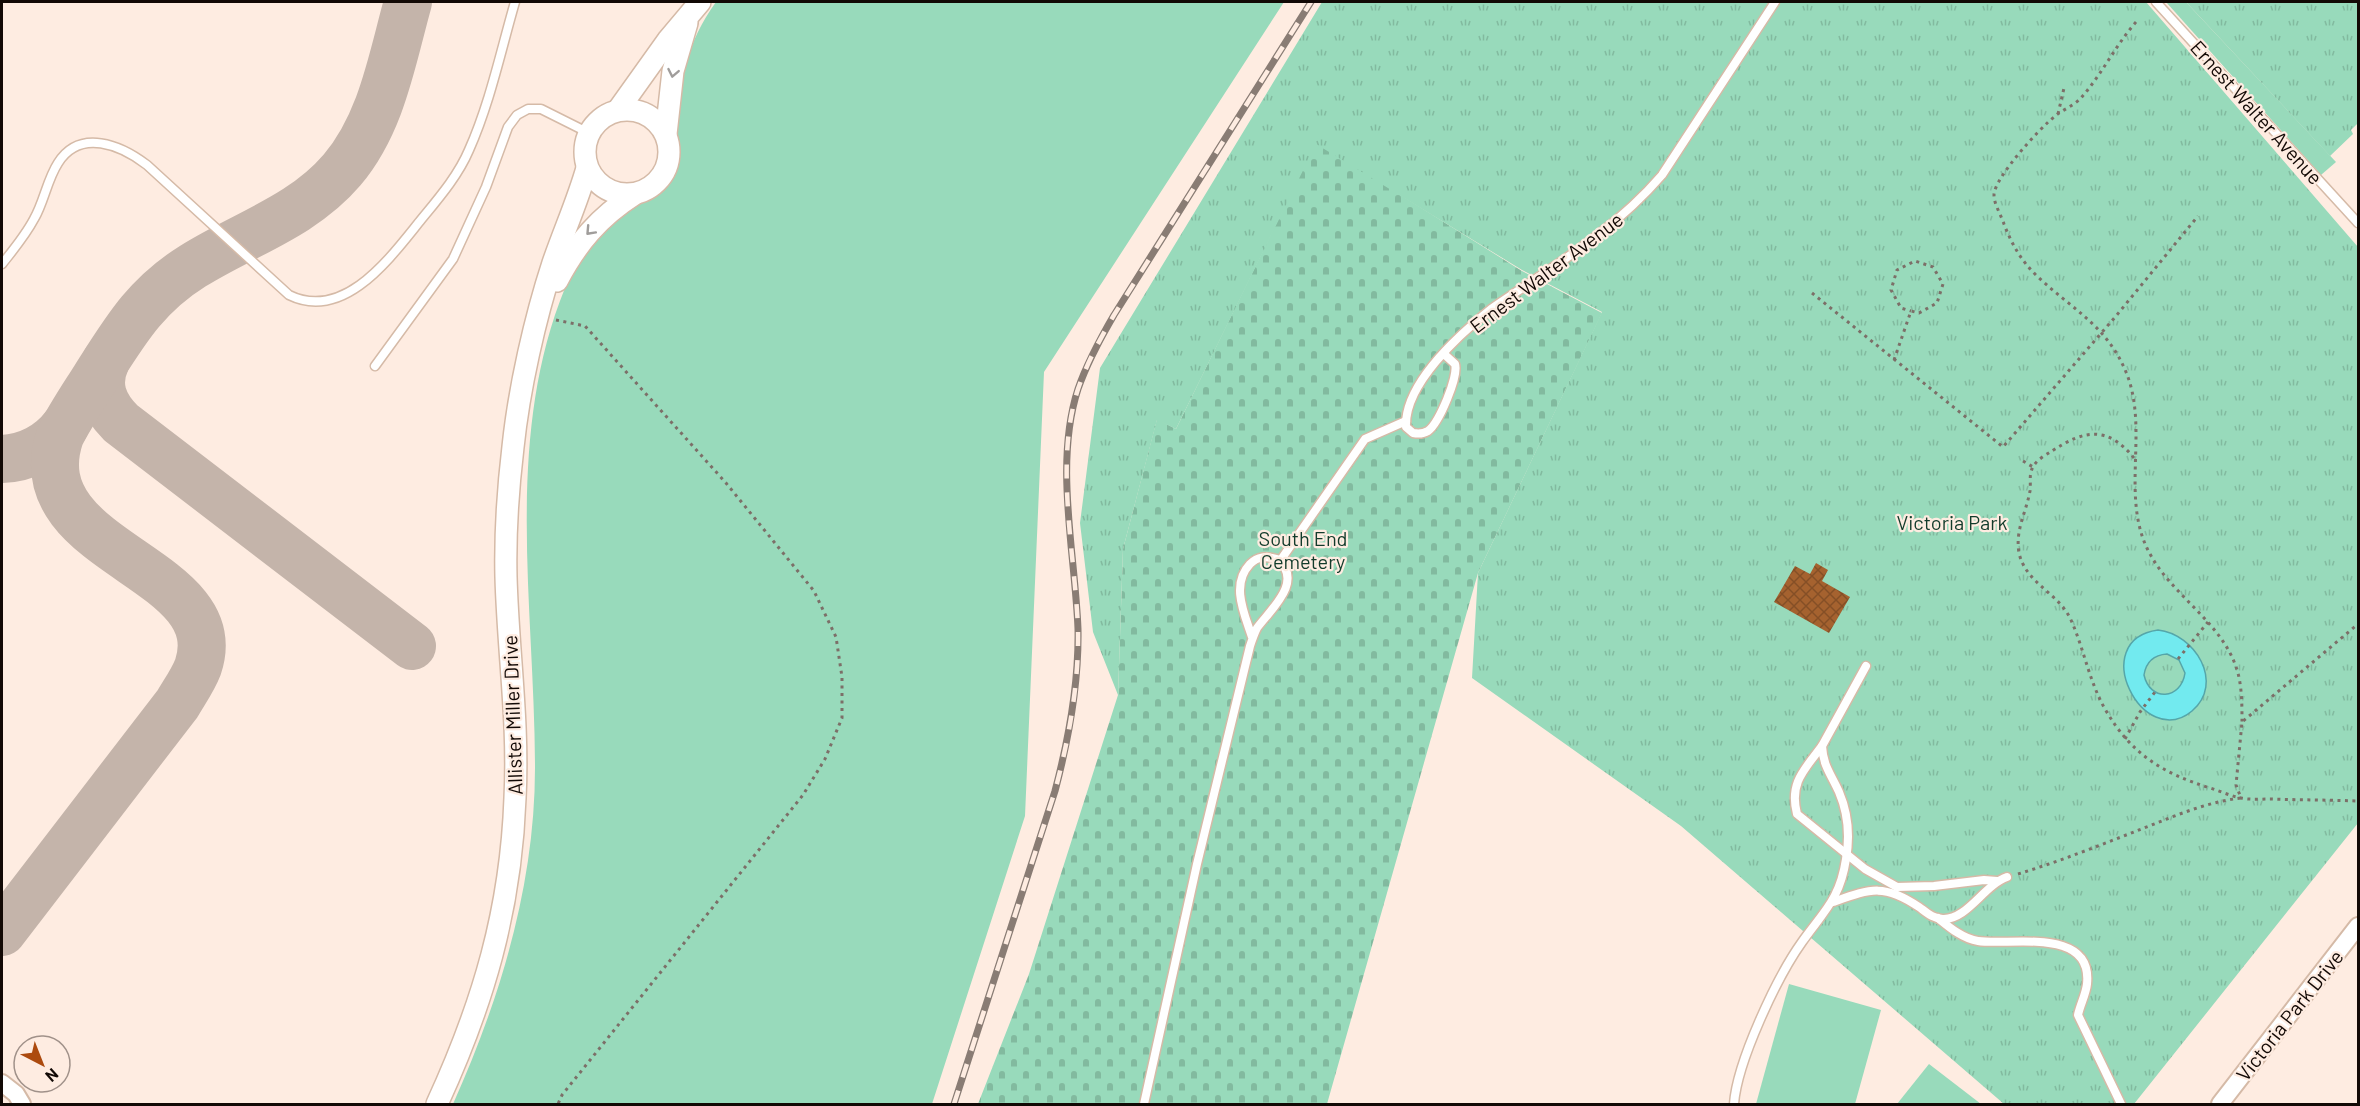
<svg xmlns="http://www.w3.org/2000/svg" width="2360" height="1106" viewBox="0 0 2360 1106" font-family="Barlow,sans-serif">
  <style>
    .grass { fill: #98dabb }
    .cemetery { fill: url(#cemetery-stones) }
    .park { fill: url(#park-tufts) }
    .water { fill: #72eaef; stroke: #55a6a9; stroke-width: 1.5; fill-rule: evenodd }
    .lines { fill: none; stroke-linecap: round; stroke-linejoin: round }
    .taxiway { stroke: #c4b4aa; stroke-width: 48 }
    .building { fill: url(#building-cross-hatch) }
    .service-casing { stroke: #d5baa7; stroke-width: 11 }
    .minor-casing { stroke: #d5baa7; stroke-width: 20 }
    .tertiary-casing { stroke: #d5baa7; stroke-width: 24 }
    .path { stroke: #7c6f68; stroke-width: 3; stroke-dasharray: 3 4.5; stroke-linecap: butt }
    .service { stroke: #fff; stroke-width: 8 }
    .minor { stroke: #fff; stroke-width: 16 }
    .tertiary { stroke: #fff; stroke-width: 21 }
    .rail-casing { stroke: #897c74; stroke-width: 7 }
    .rail { stroke: #feece1; stroke-width: 4.5; stroke-dasharray: 14; stroke-linecap: butt }
    .oneway { stroke: #a09d9b }
    .labels { text-anchor: middle; dominant-baseline: central; stroke-width: 4.5; stroke-linejoin: round; paint-order: stroke }
    .street-label { font-size: 20px; fill: #120905; stroke: #feece1 }
    .park-label { font-size: 20px; fill: #123b2b; stroke: #feece1 }
  </style>
  <defs>
    <pattern id="cemetery-stones" width="16" height="16" patternUnits="userSpaceOnUse" patternTransform="scale(1.5)"><rect width="16" height="16" fill="#98dabb"/><path d="M2 7V4a2 2 0 0 1 4 0v3zM10 15v-3a2 2 0 0 1 4 0v3z" fill="#82ba9f"/></pattern>
    <pattern id="park-tufts" width="24" height="20" patternUnits="userSpaceOnUse" patternTransform="scale(1.5)"><rect width="24" height="20" fill="#98dabb"/><path d="M3 7l-1-3M5 7V3M7 7l1-3M15 17l-1-3M17 17v-4M19 17l1-3" fill="none" stroke="#82ba9f"/></pattern>
    <pattern id="building-cross-hatch" width="8" height="8" patternUnits="userSpaceOnUse" patternTransform="scale(1.5)"><rect width="8" height="8" fill="#a5622f"/><path d="M0 0l8 8M0 8l8-8" fill="none" stroke="#854f26"/></pattern>
  </defs>
  <rect width="100%" height="100%" fill="#feece1"/>
  <g class="grass">
    <path d="M 716,2 L 1284,2 L 1044,372 L 1025,816 L 932,1104 L 453,1104 C 500,999 535,885 535,768 C 535,609 503,440 565,288 C 578,257 603,225 631,206 C 646,196 663,191 673,175 C 682,158 675,146 676,129 C 679,81 687,42 716,2 Z"/>
    <path d="M 2166,2 L 2186,2 L 2336,162 L 2321,175 Z"/>
    <path d="M 1789,984 L 1881,1010 L 1855,1104 L 1756,1104 Z"/>
    <path d="M 1929,1064 L 1981,1104 L 1897,1104 Z"/>
  </g>
  <path class="cemetery" d="M 1316,142 L 1522,271 L 1602,313 L 1478,573 L 1327,1104 L 978,1104 L 1029,974 L 1118,695 L 1123,549 L 1157,419 L 1176,429 Z"/>
  <g class="park">
    <path d="M 1322,2 L 2146,2 L 2358,247 L 2358,823 L 2134,1104 L 2004,1104 L 1681,826 L 1472,678 L 1478,573 L 1602,312 L 1522,270 L 1316,144 L 1176,429 L 1157,420 L 1123,549 L 1118,695 L 1093,632 L 1080,523 L 1100,368 Z"/>
    <path d="M 2186,2 L 2358,2 L 2358,123 L 2351,130 L 2353,134 L 2330,156 Z"/>
  </g>
  <path class="water" d="M 2158,630 C 2195,634 2225,683 2192,711 C 2143,752 2086,640 2158,630 ZM 2167,654 L 2179,660 L 2185,673 C 2181,700 2150,702 2144,675 C 2146,662 2153,655 2167,654 Z"/>
  <g class="lines">
    <g class="taxiway">
      <path d="M 106,361 C 95,385 103,405 121,423 L 412,646"/>
      <path d="M 2,459 C 27,458 50,446 65,426"/>
      <path d="M 2,932 L 178,703 C 185,691 193,680 198,667 C 232,565 20,555 60,436 C 70,416 83,397 95,378 C 125,331 145,296 193,266 C 244,234 302,217 342,170 C 382,123 392,59 408,2"/>
    </g>
  </g>
  <path class="building" d="M 1816,563 L 1828,570 L 1822,581 L 1850,597 L 1829,633 L 1774,602 L 1795,566 L 1810,574 Z"/>
  <g class="lines">
    <defs>
      <g id="service">
        <path d="M 2156,2 L 2358,223"/>
        <path d="M 2,264 C 13,250 25,236 34,219 C 44,202 47,180 58,163 C 80,128 121,145 147,165 L 289,295 C 344,322 390,258 420,221 C 438,199 458,176 469,150 C 490,103 501,50 515,2"/>
        <path d="M 1444,354 L 1455,364 C 1459,376 1439,423 1428,431 C 1423,434 1418,434 1413,433 L 1406,427 C 1404,384 1460,334 1491,309 C 1551,268 1614,231 1662,175 L 1775,2"/>
        <path d="M 375,366 L 453,259 L 486,187 L 508,127 L 517,115 L 528,109 L 541,109 L 589,133"/>
        <path d="M 1280,561 L 1365,439 L 1406,421"/>
        <path d="M 1822,746 C 1804,770 1789,783 1797,814 L 1865,869 L 1897,887 L 1934,886 L 1984,880 L 1997,881"/>
        <path d="M 1833,902 C 1870,889 1884,883 1919,907 C 1926,912 1933,919 1943,919 C 1967,920 1984,885 2007,877"/>
        <path d="M 1938,918 C 1949,927 1963,939 1978,941 C 2009,946 2093,926 2087,984 C 2086,994 2080,1005 2078,1015 L 2121,1104"/>
        <path d="M 1144,1104 L 1197,864 L 1250,646 C 1252,640 1254,634 1257,628 C 1270,610 1305,581 1277,559 C 1266,556 1258,556 1250,564 C 1230,585 1245,615 1252,637"/>
        <path d="M 1734,1104 C 1737,1062 1777,977 1802,942 C 1824,911 1840,899 1846,859 C 1850,836 1848,813 1839,792 C 1831,774 1823,766 1822,746 L 1866,666"/>
      </g>
      <g id="minor">
        <path d="M 2,1083 L 16,1094 L 22,1104"/>
        <path d="M 2220,1104 L 2358,926"/>
      </g>
      <g id="tertiary">
        <circle cx="627" cy="152" r="42"/>
        <path d="M 618,110 L 668,40 L 700,2"/>
        <path d="M 666,134 L 673,71 L 687,23"/>
        <path d="M 557,281 C 577,243 599,217 635,194"/>
        <path d="M 437,1104 C 483,1004 511,910 515,798 C 519,724 508,651 506,577 C 505,534 508,489 513,447 C 519,389 535,318 553,263 C 564,231 578,200 587,168"/>
      </g>
    </defs>
    <use href="#service" class="service-casing"/>
    <use href="#minor" class="minor-casing"/>
    <use href="#tertiary" class="tertiary-casing"/>
    <g class="path">
      <path d="M 2136,22 C 2115,46 2101,76 2080,99 C 2073,106 2062,110 2054,117 C 2040,128 1994,178 1994,195 C 1994,204 2001,215 2004,224 C 2012,245 2022,262 2038,277 C 2072,309 2107,326 2126,372 C 2150,430 2119,498 2150,554 C 2174,598 2224,623 2238,673 C 2242,689 2242,706 2242,722"/>
      <path d="M 2058,114 L 2064,88"/>
      <path d="M 1812,293 L 2003,447 L 2116,316 L 2198,216"/>
      <path d="M 556,320 L 585,326 L 726,483 L 814,591 L 836,637 L 842,677 L 842,718 L 825,759 L 803,795 L 562,1095 L 558,1104"/>
      <path d="M 1894,360 L 1911,311 L 1919,313 L 1937,303 L 1943,284 L 1933,267 L 1915,261 L 1897,270 L 1891,290 L 1901,308 L 1911,311"/>
      <path d="M 2134,458 C 2107,425 2084,430 2052,451 C 2045,455 2035,461 2032,469 C 2029,475 2031,484 2030,491 C 2026,513 2015,530 2019,553 C 2026,584 2059,593 2071,620 C 2084,649 2089,681 2105,709 C 2131,754 2162,773 2210,788 C 2220,791 2230,796 2241,798 C 2251,800 2262,799 2272,799 C 2301,800 2330,800 2358,801"/>
      <path d="M 2023,461 L 2033,467"/>
      <path d="M 2178,659 L 2208,622"/>
      <path d="M 2125,739 L 2140,712 L 2155,692"/>
      <path d="M 2018,874 C 2061,861 2103,844 2144,828 C 2177,815 2207,802 2241,798 L 2236,785 L 2242,722 L 2358,624"/>
    </g>
    <use href="#service" class="service"/>
    <use href="#minor" class="minor"/>
    <use href="#tertiary" class="tertiary"/>
    <defs>
      <path id="rail" d="M 954,1104 L 1055,791 C 1069,738 1079,684 1078,629 C 1075,552 1054,463 1078,389 C 1087,363 1100,339 1114,315 L 1311,2"/>
    </defs>
    <use href="#rail" class="rail-casing"/>
    <use href="#rail" class="rail"/>
  </g>
  <defs><path id="oneway-chevron" d="M-2-3.5L2.5 0L-2 3.5" fill="none" stroke-width="1.6" stroke-linecap="round" stroke-linejoin="round" transform="scale(1.5)"/></defs>
  <g class="oneway">
    <use href="#oneway-chevron" transform="translate(673 73) rotate(101)"/>
    <use href="#oneway-chevron" transform="translate(590 231) rotate(133)"/>
  </g>
  <g class="labels">
    <g class="street-label">
      <text transform="translate(2257 112) rotate(48)">Ernest Walter Avenue</text>
      <text transform="translate(1546 272) rotate(-37)">Ernest Walter Avenue</text>
      <text transform="translate(512 715) rotate(-92)">Allister Miller Drive</text>
      <text transform="translate(2289 1015) rotate(-52)">Victoria Park Drive</text>
    </g>
    <g class="park-label">
      <text x="1952" y="522">Victoria Park</text>
      <text x="1303" y="538">South End<tspan x="1303" dy="23">Cemetery</tspan></text>
    </g>
  </g>
  <rect width="2360" height="1106" fill="none" stroke="#120905" stroke-width="6"/>
  <g transform="translate(42 1064) rotate(138)"><circle r="28" fill="#feece1" stroke="#a09189" stroke-width="1.5"/>
  <path d="M0-4.5L10 22L0 15L-10 22Z" fill="#ac4a0e"/>
  <text y="-9" font-size="16" font-weight="bold" text-anchor="middle" fill="#120905">N</text>
  </g>
</svg>
